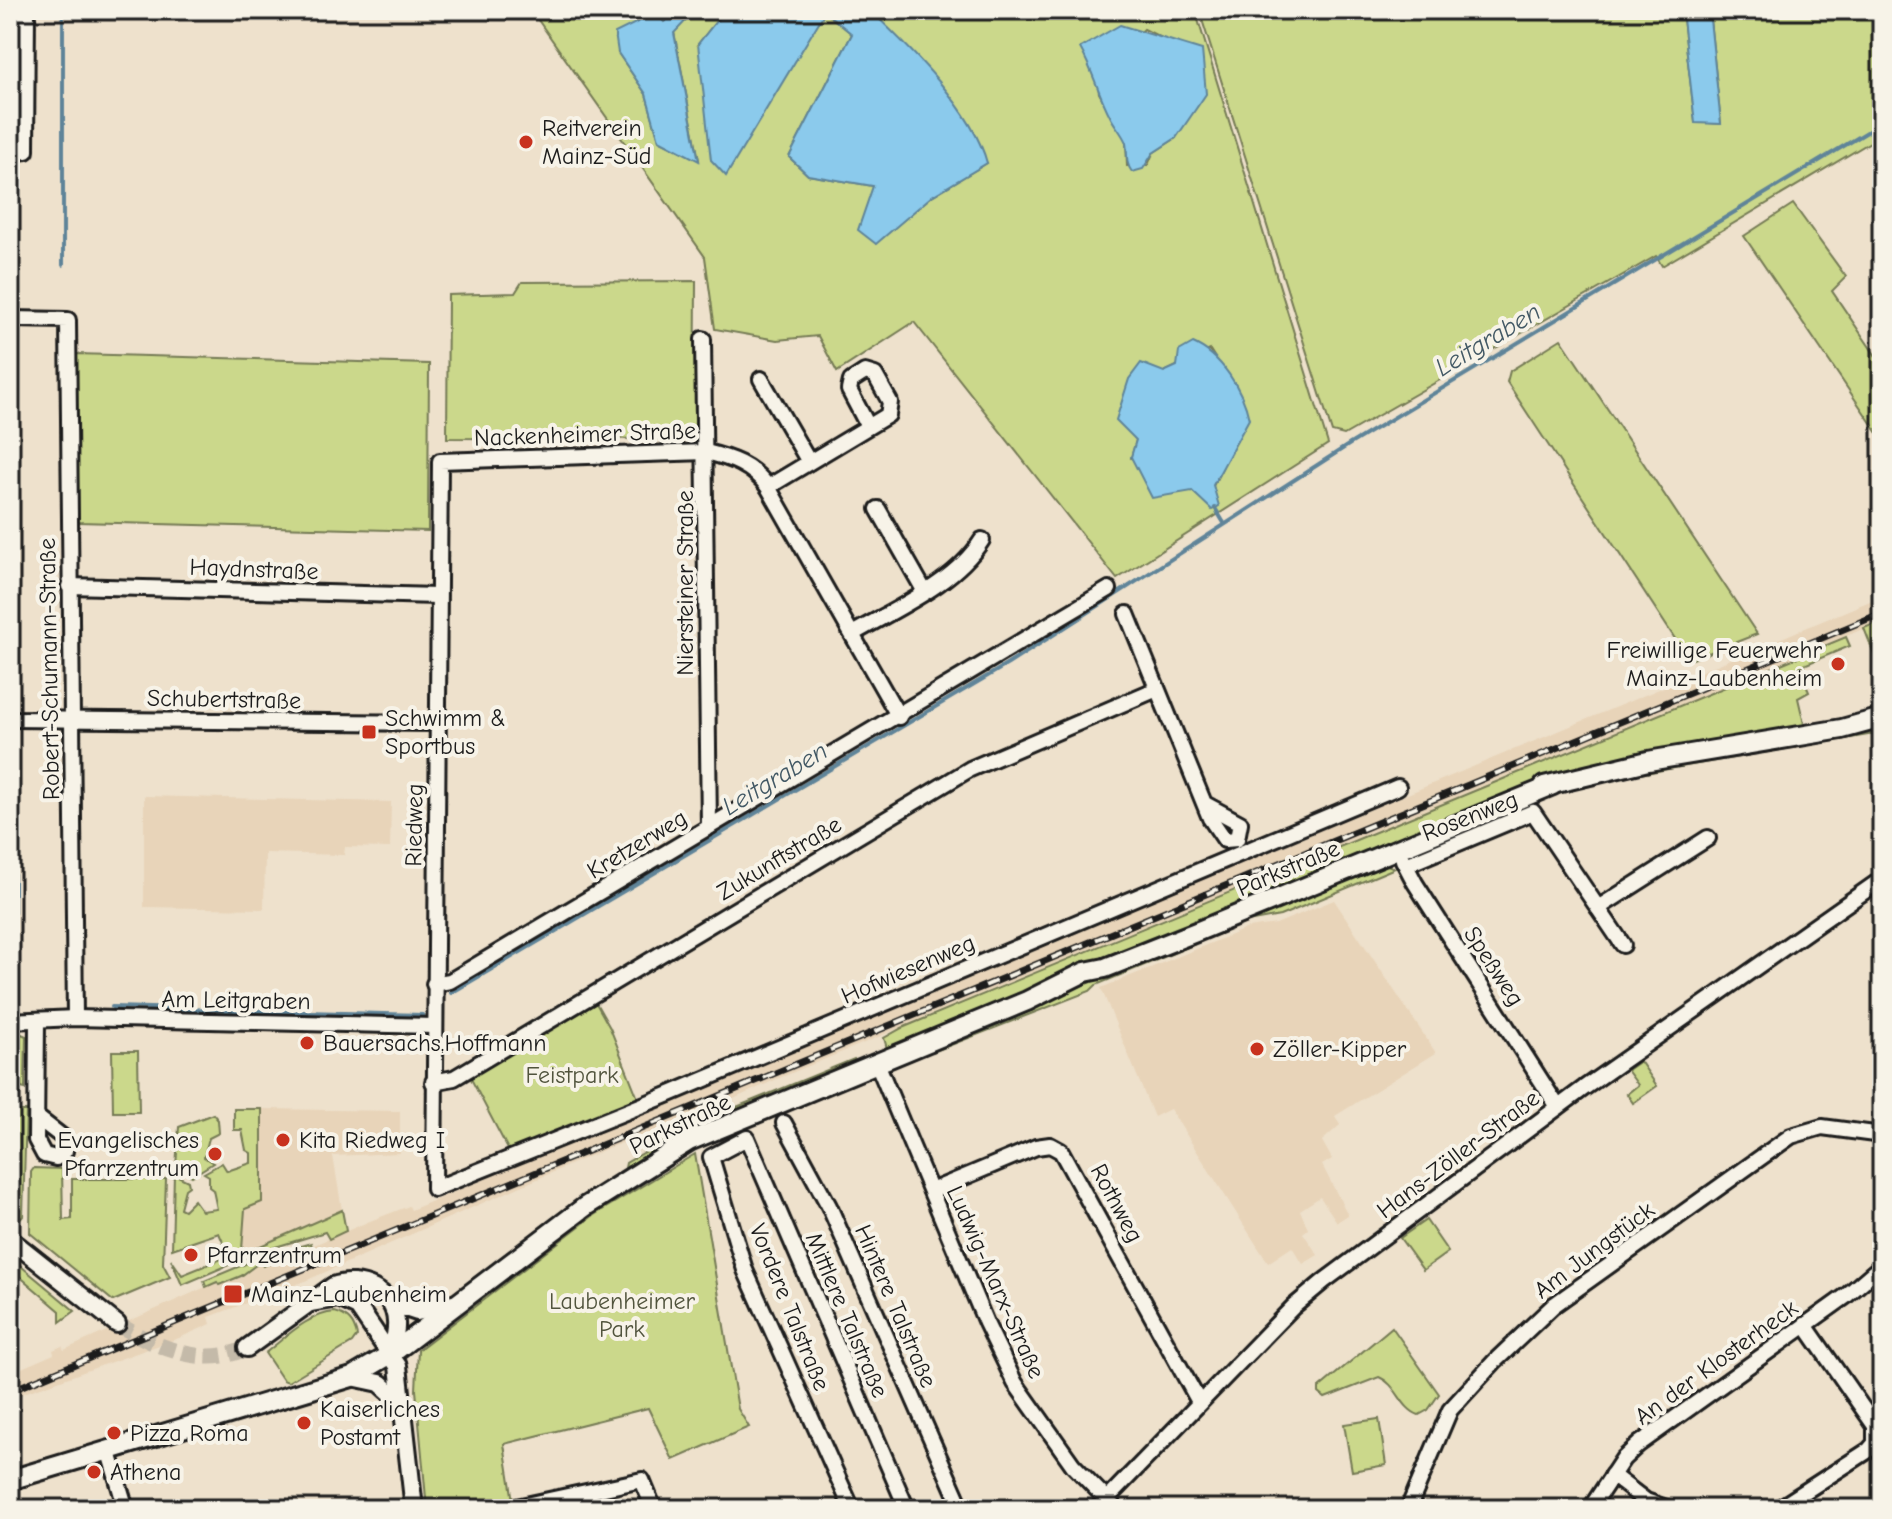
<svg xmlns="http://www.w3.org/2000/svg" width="1892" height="1519" viewBox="0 0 1892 1519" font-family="'Comic Neue',sans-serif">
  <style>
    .built { fill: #e8d4b9 }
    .green { fill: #cbd88b; stroke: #747a54; stroke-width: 2; fill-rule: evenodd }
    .water { fill: #8bcaec; stroke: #5f8499; stroke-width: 2 }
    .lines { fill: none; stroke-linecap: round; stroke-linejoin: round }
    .stream { stroke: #5f8499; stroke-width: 4 }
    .tertiary-tunnel { stroke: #c4baa9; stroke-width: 16; stroke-dasharray: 16 8; stroke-linecap: butt }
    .minor-casing { stroke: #1c1c1c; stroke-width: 20 }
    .tertiary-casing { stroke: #1c1c1c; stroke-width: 22 }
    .secondary-casing { stroke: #1c1c1c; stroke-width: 24 }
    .minor { stroke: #f7f3e8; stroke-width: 14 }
    .tertiary { stroke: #f7f3e8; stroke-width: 16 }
    .secondary { stroke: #f7f3e8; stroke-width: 18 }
    .rail-casing { stroke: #1c1c1c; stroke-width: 7 }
    .rail { stroke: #f7f3e8; stroke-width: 4; stroke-dasharray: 12; stroke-linecap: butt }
    .poi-dot { fill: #c8321e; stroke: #f7f3e8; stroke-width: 3 }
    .labels { text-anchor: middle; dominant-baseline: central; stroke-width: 8; stroke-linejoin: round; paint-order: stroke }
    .poi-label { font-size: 24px; fill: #1c1c1c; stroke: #f7f3e8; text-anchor: start }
    .street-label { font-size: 24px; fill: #1c1c1c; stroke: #f7f3e8 }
    .park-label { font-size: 24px; fill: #51543d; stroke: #f7f3e8 }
    .water-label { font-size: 26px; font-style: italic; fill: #435965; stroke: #f7f3e8 }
  </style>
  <rect width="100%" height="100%" fill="#eee1cc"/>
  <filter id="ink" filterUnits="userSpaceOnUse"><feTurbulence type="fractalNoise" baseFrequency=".0125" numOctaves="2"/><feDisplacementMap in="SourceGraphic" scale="16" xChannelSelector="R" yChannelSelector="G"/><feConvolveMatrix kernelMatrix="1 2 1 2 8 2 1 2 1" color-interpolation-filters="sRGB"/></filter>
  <g filter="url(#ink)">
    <g class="built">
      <path d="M 1882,596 L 1882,674 L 1863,629 L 777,1079 L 686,1121 L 608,1148 L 305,1281 L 209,1317 L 211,1324 L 179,1338 L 10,1398 L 10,1373 L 54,1354 L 53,1350 L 62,1346 L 64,1350 L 217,1282 L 219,1285 L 240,1276 L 261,1262 L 272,1263 L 370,1221 L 409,1206 L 411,1210 Z"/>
      <path d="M 144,796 L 391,802 L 390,848 L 345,847 L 344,855 L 265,853 L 264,909 L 144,907 Z"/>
      <path d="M 1334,900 L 1436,1053 L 1335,1116 L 1340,1125 L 1322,1141 L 1332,1159 L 1322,1165 L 1348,1215 L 1337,1222 L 1320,1197 L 1300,1210 L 1308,1229 L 1303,1233 L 1318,1255 L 1303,1264 L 1292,1247 L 1268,1263 L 1170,1109 L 1154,1117 L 1101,988 L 1248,928 L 1276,924 Z"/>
      <path d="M 262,1109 L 400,1111 L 400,1153 L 333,1156 L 342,1210 L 249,1251 L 242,1250 L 245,1209 L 262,1201 Z"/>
    </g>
    <g class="green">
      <path d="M 531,10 L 682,10 L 618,53 L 646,94 L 659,140 L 699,160 L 674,32 L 696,10 L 725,10 L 698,44 L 825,12 L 852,34 L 789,157 L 808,175 L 873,186 L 876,243 L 932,196 L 987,163 L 872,12 L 866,10 L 1195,10 L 1328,444 L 1117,579 L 914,322 L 837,372 L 818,336 L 777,340 L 715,329 L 705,257 ZM 1144,29 L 1164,39 L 1176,138 L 1153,153 L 1148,165 L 1127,166 L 1126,140 L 1099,93 L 1097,77 ZM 1210,350 L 1224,372 L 1223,466 L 1213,486 L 1218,506 L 1213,509 L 1192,491 L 1131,458 L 1136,440 L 1130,432 L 1164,372 Z"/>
      <path d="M 1199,10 L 1682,10 L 1695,122 L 1721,124 L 1709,10 L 1823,10 L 1829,14 L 1882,10 L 1882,135 L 1662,266 L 1656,256 L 1344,435 L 1332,432 Z"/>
      <path d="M 1793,204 L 1846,277 L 1832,291 L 1882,365 L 1882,439 L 1744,236 Z"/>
      <path d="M 696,281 L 695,439 L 447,438 L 448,295 L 515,293 L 522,282 Z"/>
      <path d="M 1561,339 L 1757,634 L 1693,659 L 1685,654 L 1507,382 L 1510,371 Z"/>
      <path d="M 76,354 L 429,364 L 428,531 L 78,522 Z"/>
      <path d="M 1882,621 L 1882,674 L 1864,628 Z"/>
      <path d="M 1846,637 L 1850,646 L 1799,667 L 1809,692 L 1798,698 L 1805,728 L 1557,776 L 1523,787 L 888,1052 L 884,1038 L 902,1028 Z"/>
      <path d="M 1874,734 L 1639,774 L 1561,792 L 1456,833 L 1418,853 L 1420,846 L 1564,788 L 1615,773 Z"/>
      <path d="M 1382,863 L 1395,868 L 1280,916 L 1247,922 L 1214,936 Z"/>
      <path d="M 1185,943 L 1193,945 L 1096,985 L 1090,991 L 935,1051 L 940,1044 Z"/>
      <path d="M 596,1003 L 610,1028 L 639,1101 L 511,1155 L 470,1077 Z"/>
      <path d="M 10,1029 L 26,1036 L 25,1089 L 21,1088 L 20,1059 L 10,1058 Z"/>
      <path d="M 112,1051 L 138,1051 L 139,1112 L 113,1112 Z"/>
      <path d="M 854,1059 L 856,1064 L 692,1132 L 625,1168 L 626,1163 L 690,1126 Z"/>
      <path d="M 1640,1061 L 1657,1086 L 1633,1103 L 1627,1094 L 1638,1085 L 1627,1070 Z"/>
      <path d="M 234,1109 L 262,1109 L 262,1202 L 245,1209 L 242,1250 L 249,1251 L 342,1210 L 346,1231 L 329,1239 L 325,1232 L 259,1252 L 182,1285 L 171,1259 L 182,1275 L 229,1256 L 219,1233 L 172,1249 L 174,1174 L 188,1181 L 189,1186 L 185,1189 L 180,1208 L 184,1210 L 194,1200 L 202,1211 L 217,1209 L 213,1190 L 209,1187 L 209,1176 L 204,1173 L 222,1163 L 227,1171 L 251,1163 L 251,1153 L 246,1150 L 242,1130 L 234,1130 Z"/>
      <path d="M 10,1111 L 26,1111 L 23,1216 L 17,1223 L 10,1217 Z"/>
      <path d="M 213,1114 L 218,1120 L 219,1133 L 209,1138 L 204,1157 L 213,1163 L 192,1176 L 176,1166 L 179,1127 Z"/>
      <path d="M 695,1154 L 738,1409 L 749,1427 L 673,1460 L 648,1408 L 504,1444 L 513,1501 L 473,1509 L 427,1509 L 416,1390 L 418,1350 L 594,1215 Z"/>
      <path d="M 34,1168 L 62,1169 L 63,1220 L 72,1219 L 72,1179 L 166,1179 L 163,1264 L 170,1277 L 113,1301 L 30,1233 L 31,1172 Z"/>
      <path d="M 1426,1220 L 1448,1252 L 1423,1270 L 1400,1238 Z"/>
      <path d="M 311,1243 L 312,1247 L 263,1266 L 260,1262 L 241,1276 L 219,1285 L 217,1282 L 206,1287 L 204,1281 L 262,1257 Z"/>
      <path d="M 10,1257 L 75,1311 L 60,1322 L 60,1311 L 10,1268 Z"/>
      <path d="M 335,1312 C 348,1316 354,1322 357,1336 L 352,1343 L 288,1382 L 283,1380 L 265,1353 C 286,1337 308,1314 335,1312 Z"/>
      <path d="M 1392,1327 L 1439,1394 L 1428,1410 L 1419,1415 C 1401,1409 1397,1384 1379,1377 L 1325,1398 L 1319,1393 L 1319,1388 Z"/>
      <path d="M 1379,1419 L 1386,1465 L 1352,1471 L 1344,1424 Z"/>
    </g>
    <g class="water">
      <path d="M 682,10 L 696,10 L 674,33 L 699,161 L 659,140 L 646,94 L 618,53 L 615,33 L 656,13 L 664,22 Z"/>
      <path d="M 725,10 L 872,12 C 911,49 973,110 987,163 L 932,196 L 876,244 L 858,230 L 873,186 L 808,175 L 789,157 L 852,34 L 825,12 L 726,176 L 711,160 L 698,44 Z"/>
      <path d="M 1682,10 L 1709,10 L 1721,124 L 1695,123 Z"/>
      <path d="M 1120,25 L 1202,50 L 1206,94 L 1176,138 L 1153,153 L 1143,169 L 1132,172 C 1125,163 1128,154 1126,143 C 1123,134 1114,125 1110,116 C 1098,93 1093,71 1080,48 Z"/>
      <path d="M 1193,343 C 1221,355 1243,390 1249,419 L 1213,485 L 1219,506 L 1212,510 L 1192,491 L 1152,498 L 1131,457 L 1136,440 L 1116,420 L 1129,379 L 1141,363 L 1164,372 L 1177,366 L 1179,351 Z"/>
    </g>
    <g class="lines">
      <g class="stream">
        <path d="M 63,10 L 63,265"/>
        <path d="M 1215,508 L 1224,523"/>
        <path d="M 451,993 L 1008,664 L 1350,444 L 1882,123"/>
        <path d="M 112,1007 L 423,1015"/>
        <path d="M 14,1012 L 14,730"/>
        <path d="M 10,1043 L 11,1042"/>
      </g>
      <path class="tertiary-tunnel" d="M 117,1324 C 158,1347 202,1369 247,1348"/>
      <defs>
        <g id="minor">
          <path d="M 10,153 L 26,151 L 27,10"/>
          <path d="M 10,319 L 68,320 L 75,1018"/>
          <path d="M 703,339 L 709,827"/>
          <path d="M 761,379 L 809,462"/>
          <path d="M 768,487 L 888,415 L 890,402 L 875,375 L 865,372 L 851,381 L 849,390 L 868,426"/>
          <path d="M 878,509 L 925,592"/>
          <path d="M 69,586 L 437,596"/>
          <path d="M 1127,614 L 1210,818 L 1225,840 L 1237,839 L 1240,823 L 1205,804"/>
          <path d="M 854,633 C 897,608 955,583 982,540"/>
          <path d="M 899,717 L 768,487 C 752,465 731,458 706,452 L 440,461 L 434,1189 L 665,1096 L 1398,787"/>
          <path d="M 10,719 L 438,723"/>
          <path d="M 1403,860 L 1415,883 L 1558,1107"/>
          <path d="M 1406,865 L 1533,812 L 1598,908 L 1708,838"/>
          <path d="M 1598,908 L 1623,945"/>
          <path d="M 434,984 L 450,981 L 1109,589"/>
          <path d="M 10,1021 L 75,1018 L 434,1026"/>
          <path d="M 37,1021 L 36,1140 L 44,1155 L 56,1158 L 65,1151 L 65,1139 L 38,1118"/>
          <path d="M 877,1063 L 986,1323 L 1015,1383 L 1073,1465 L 1116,1509"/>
          <path d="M 433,1082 L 454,1078 L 970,769 L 1157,689"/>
          <path d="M 784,1123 L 829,1206 L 962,1509"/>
          <path d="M 931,1191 L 1036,1147 L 1050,1145 L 1061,1151 L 1199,1402"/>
          <path d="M 108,1449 L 126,1509"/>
          <path d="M 1612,1475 L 1646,1501 L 1669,1509"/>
          <path d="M 487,1509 L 506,1509"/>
          <path d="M 507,1509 L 642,1480 L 654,1509"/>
          <path d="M 852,1509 L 745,1270 L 711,1157 L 747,1138 L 907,1509"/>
          <path d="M 1097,1509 L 1293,1307 L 1324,1281 L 1584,1088 L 1882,879"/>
          <path d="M 1408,1509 L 1450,1410 L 1495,1361 L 1554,1305 L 1791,1136 L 1822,1127 L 1882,1135"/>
          <path d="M 1590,1509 L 1623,1459 L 1639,1444 L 1846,1296 L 1882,1265"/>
          <path d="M 1778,1509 L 1869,1450 L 1875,1443 L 1875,1426 L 1805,1325"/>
        </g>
        <g id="tertiary">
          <path d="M 10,1239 L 117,1324"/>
          <path d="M 310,1303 L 339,1298 L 358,1307 L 398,1366 L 414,1509"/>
          <path d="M 390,1303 L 417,1312 L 453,1304"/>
          <path d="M 247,1348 L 333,1286 C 359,1276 395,1291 396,1322 C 397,1332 393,1344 391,1354"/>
          <path d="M 352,1377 L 380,1383 L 404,1405"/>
        </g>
        <g id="secondary">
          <path d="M 1544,786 L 1648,761 L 1842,729 L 1882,718"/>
          <path d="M 10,1480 L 352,1377 L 391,1354 L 586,1206 L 689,1141 L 1027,1001 L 1085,972 L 1105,968 L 1196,932 L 1553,785"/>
        </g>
      </defs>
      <use href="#minor" class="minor-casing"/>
      <use href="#tertiary" class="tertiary-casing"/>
      <use href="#secondary" class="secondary-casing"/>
      <use href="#minor" class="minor"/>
      <use href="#tertiary" class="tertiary"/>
      <use href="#secondary" class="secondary"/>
      <defs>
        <path id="rail" d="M 10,1391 L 1882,613"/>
      </defs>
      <use href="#rail" class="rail-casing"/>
      <use href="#rail" class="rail"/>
    </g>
  </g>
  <g class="poi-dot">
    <circle cx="526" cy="142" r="8"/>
    <circle cx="1838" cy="664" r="8"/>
    <rect x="361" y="724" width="16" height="16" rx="4"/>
    <circle cx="307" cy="1043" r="8"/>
    <circle cx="1257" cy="1049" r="8"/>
    <circle cx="283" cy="1140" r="8"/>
    <circle cx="215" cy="1154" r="8"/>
    <circle cx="191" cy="1255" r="8"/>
    <rect x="223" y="1284" width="20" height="20" rx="4"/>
    <circle cx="304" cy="1423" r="8"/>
    <circle cx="114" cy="1433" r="8"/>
    <circle cx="94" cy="1472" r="8"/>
  </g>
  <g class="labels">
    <g class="poi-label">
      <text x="542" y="128">Reitverein<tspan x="542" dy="28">Mainz-Süd</tspan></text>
      <text x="1822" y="650" text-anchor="end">Freiwillige Feuerwehr<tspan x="1822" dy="28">Mainz-Laubenheim</tspan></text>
      <text x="385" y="718">Schwimm &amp;<tspan x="385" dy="28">Sportbus</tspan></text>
      <text x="323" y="1043">Bauersachs.Hoffmann</text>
      <text x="1273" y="1049">Zöller-Kipper</text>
      <text x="199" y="1140" text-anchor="end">Evangelisches<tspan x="199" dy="28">Pfarrzentrum</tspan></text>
      <text x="299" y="1140">Kita Riedweg I</text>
      <text x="207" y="1255">Pfarrzentrum</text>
      <text x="251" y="1294">Mainz-Laubenheim</text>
      <text x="320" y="1409">Kaiserliches<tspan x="320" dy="28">Postamt</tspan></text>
      <text x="130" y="1433">Pizza Roma</text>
      <text x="110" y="1472">Athena</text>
    </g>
    <g class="street-label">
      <text transform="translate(585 434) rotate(-2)">Nackenheimer Straße</text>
      <text transform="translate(254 569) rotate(2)">Haydnstraße</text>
      <text transform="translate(685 583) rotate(-90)">Niersteiner Straße</text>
      <text transform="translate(49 669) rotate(-91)">Robert-Schumann-Straße</text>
      <text transform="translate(224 699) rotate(1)">Schubertstraße</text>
      <text transform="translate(1470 816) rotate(-21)">Rosenweg</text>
      <text transform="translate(414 825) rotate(-89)">Riedweg</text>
      <text transform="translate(637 844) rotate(-31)">Kretzerweg</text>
      <text transform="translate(779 858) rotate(-31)">Zukunftstraße</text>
      <text transform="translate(1288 868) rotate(-23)">Parkstraße</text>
      <text transform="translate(1494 966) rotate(57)">Speßweg</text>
      <text transform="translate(908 969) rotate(-23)">Hofwiesenweg</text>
      <text transform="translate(236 1000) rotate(1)">Am Leitgraben</text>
      <text transform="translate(680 1124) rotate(-26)">Parkstraße</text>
      <text transform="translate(1458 1154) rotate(-37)">Hans-Zöller-Straße</text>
      <text transform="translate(1117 1203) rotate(62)">Rothweg</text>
      <text transform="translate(1594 1250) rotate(-37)">Am Jungstück</text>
      <text transform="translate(996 1282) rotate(66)">Ludwig-Marx-Straße</text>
      <text transform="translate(896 1306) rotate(67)">Hintere Talstraße</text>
      <text transform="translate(790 1307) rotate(68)">Vordere Talstraße</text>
      <text transform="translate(847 1315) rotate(67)">Mittlere Talstraße</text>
      <text transform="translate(1716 1362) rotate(-36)">An der Klosterheck</text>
    </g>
    <g class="park-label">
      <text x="572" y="1075">Feistpark</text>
      <text x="622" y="1301">Laubenheimer<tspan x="622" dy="28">Park</tspan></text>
    </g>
    <g class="water-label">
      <text transform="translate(1488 340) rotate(-31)">Leitgraben</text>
      <text transform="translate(775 779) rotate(-31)">Leitgraben</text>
    </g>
  </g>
  <rect width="1892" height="1519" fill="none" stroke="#f7f3e8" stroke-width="40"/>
  <rect x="20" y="20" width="1852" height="1479" fill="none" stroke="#1c1c1c" stroke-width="3" filter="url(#ink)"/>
</svg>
